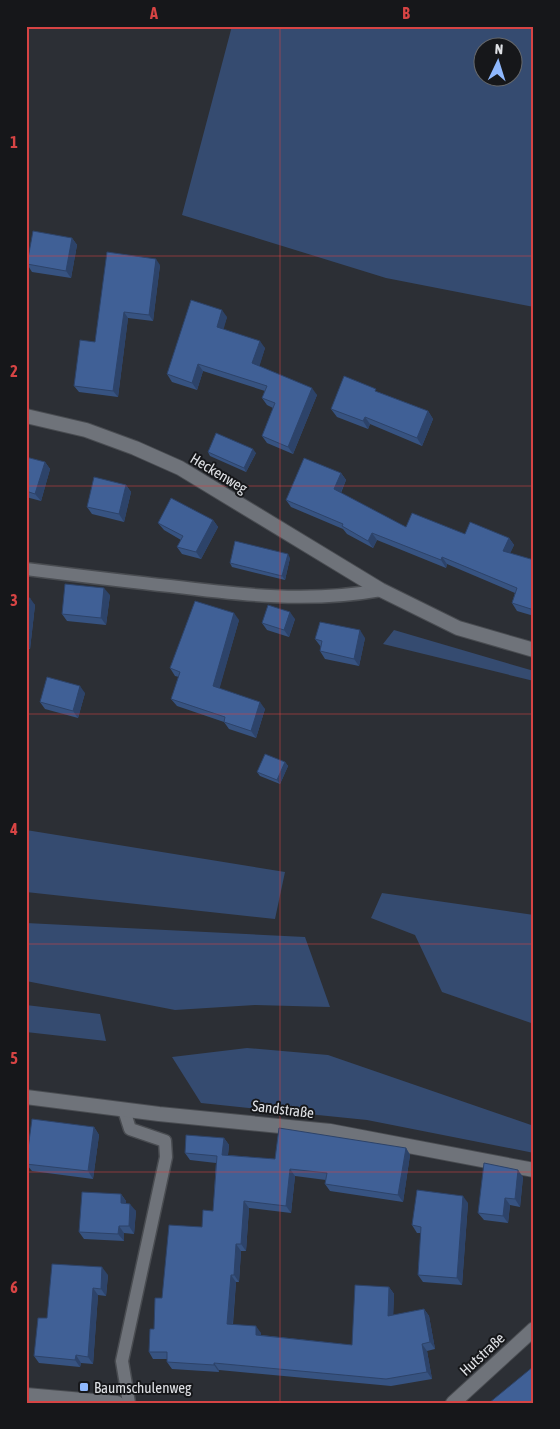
<svg xmlns="http://www.w3.org/2000/svg" width="560" height="1429" viewBox="0 0 560 1429" font-family="'Asap Condensed',sans-serif">
  <style>
    .green { fill: #354b70; fill-rule: evenodd }
    .lines { fill: none; stroke-linecap: round; stroke-linejoin: round }
    .service-casing { stroke: #494c51; stroke-width: 15 }
    .minor-casing { stroke: #494c51; stroke-width: 16 }
    .service { stroke: #6f737a; stroke-width: 12 }
    .minor { stroke: #6f737a; stroke-width: 14 }
    .wall { fill: #375381 }
    .shaded-wall { fill: #2d4369 }
    .building { fill: #406096; stroke: #2d4369 }
    .grid { fill: none; stroke: #d74444; stroke-width: 1; stroke-opacity: 0.55 }
    .poi-dot { fill: #8fb8fd; stroke: #16171a; stroke-width: 2 }
    .labels { text-anchor: middle; dominant-baseline: central; stroke-width: 4; stroke-linejoin: round; paint-order: stroke }
    .street-label { font-size: 15px; fill: #dfe1e5; stroke: #16171a }
    .poi-label { font-size: 15px; fill: #dfe1e5; stroke: #16171a; text-anchor: start }
    .neatline { fill: none; stroke: #d74444; stroke-width: 2 }
    .grid-label { font-size: 16px; text-anchor: middle; font-weight: bold; fill: #d74444 }
  </style>
  <rect width="100%" height="100%" fill="#2c2f35"/>
  <g class="green">
    <path d="M 232,26 L 534,27 L 534,307 L 386,278 L 182,215 ZM 482,48 L 512,48 L 512,78 L 482,78 Z"/>
    <path d="M 394,630 L 534,671 L 534,681 L 383,644 Z"/>
    <path d="M 26,830 L 285,872 L 275,919 L 26,892 Z"/>
    <path d="M 382,893 L 534,915 L 534,1024 L 442,992 L 415,935 L 371,918 Z"/>
    <path d="M 26,923 L 305,937 L 330,1007 L 255,1005 L 175,1010 L 26,981 Z"/>
    <path d="M 26,1005 L 100,1014 L 106,1041 L 26,1032 Z"/>
    <path d="M 247,1048 L 328,1055 L 534,1126 L 534,1153 L 367,1120 L 201,1103 L 172,1057 Z"/>
  </g>
  <g class="lines">
    <defs>
      <g id="service">
        <path d="M 26,569 C 74,575 122,581 170,586 C 242,595 309,603 381,590"/>
        <path d="M 124,1110 L 130,1129 L 165,1141 L 166,1157 L 122,1361 L 129,1403"/>
      </g>
      <g id="minor">
        <path d="M 26,416 L 86,430 L 135,448 L 180,468 L 381,590 L 458,628 L 534,650"/>
        <path d="M 26,1097 L 159,1114 L 330,1131 L 534,1170"/>
        <path d="M 26,1395 L 117,1403"/>
        <path d="M 453,1403 L 534,1329"/>
      </g>
    </defs>
    <use href="#service" class="service-casing"/>
    <use href="#minor" class="minor-casing"/>
    <use href="#service" class="service"/>
    <use href="#minor" class="minor"/>
  </g>
  <g class="wall">
    <path d="M 72,238 L 77,245 L 71,278 L 32,272 L 27,264 Z"/>
    <path d="M 160,265 L 153,321 L 128,318 L 118,397 L 79,392 L 74,386 L 95,342 Z"/>
    <path d="M 227,317 L 223,329 L 265,348 L 259,366 L 317,395 L 293,454 L 267,443 L 262,436 L 273,408 L 267,405 L 262,398 L 265,391 L 203,371 L 197,390 L 172,382 L 167,374 Z"/>
    <path d="M 378,392 L 428,411 L 433,419 L 422,446 L 370,424 L 368,429 L 337,417 L 331,409 Z"/>
    <path d="M 208,452 L 256,453 L 246,472 L 210,456 Z"/>
    <path d="M 26,457 L 45,462 L 50,469 L 41,501 L 26,497 Z"/>
    <path d="M 341,473 L 346,480 L 341,493 L 406,527 L 465,534 L 509,538 L 514,545 L 510,553 L 534,560 L 534,616 L 517,611 L 512,603 L 515,593 L 447,564 L 446,568 L 377,540 L 373,548 L 347,534 L 343,529 L 291,507 L 286,500 Z"/>
    <path d="M 126,485 L 131,492 L 124,522 L 92,514 L 87,507 Z"/>
    <path d="M 213,520 L 218,527 L 201,559 L 182,554 L 177,547 L 181,540 L 164,530 L 158,523 Z"/>
    <path d="M 290,558 L 285,580 L 232,567 L 230,563 Z"/>
    <path d="M 110,595 L 106,625 L 67,621 L 62,614 Z"/>
    <path d="M 26,598 L 35,605 L 30,649 L 26,648 Z"/>
    <path d="M 295,619 L 289,637 L 267,630 L 262,623 Z"/>
    <path d="M 239,620 L 219,689 L 265,709 L 256,738 L 229,729 L 224,722 L 177,706 L 171,699 L 179,677 L 175,676 L 170,668 Z"/>
    <path d="M 365,638 L 359,666 L 325,659 L 320,651 L 321,647 L 315,639 Z"/>
    <path d="M 85,693 L 78,718 L 45,709 L 40,702 Z"/>
    <path d="M 285,762 L 288,766 L 280,784 L 260,776 L 257,772 Z"/>
    <path d="M 94,1127 L 99,1135 L 93,1179 L 32,1171 L 26,1164 Z"/>
    <path d="M 224,1138 L 229,1145 L 228,1155 L 275,1159 L 406,1148 L 410,1155 L 403,1202 L 330,1191 L 325,1184 L 326,1180 L 295,1176 L 291,1213 L 249,1208 L 246,1251 L 241,1251 L 239,1282 L 236,1282 L 233,1324 L 261,1333 L 261,1335 L 352,1345 L 389,1287 L 394,1294 L 393,1315 L 424,1309 L 429,1316 L 435,1349 L 427,1351 L 432,1379 L 391,1386 L 219,1370 L 219,1372 L 172,1369 L 167,1362 L 167,1359 L 153,1359 L 149,1352 L 162,1298 L 202,1227 L 213,1211 L 216,1163 L 190,1160 L 185,1153 Z"/>
    <path d="M 523,1177 L 520,1207 L 510,1205 L 508,1223 L 484,1220 L 478,1213 Z"/>
    <path d="M 121,1194 L 126,1201 L 126,1204 L 136,1211 L 134,1234 L 124,1233 L 124,1241 L 84,1239 L 79,1232 Z"/>
    <path d="M 468,1203 L 462,1285 L 423,1282 L 418,1275 L 421,1233 L 417,1233 L 412,1225 Z"/>
    <path d="M 108,1275 L 106,1296 L 98,1295 L 93,1364 L 81,1363 L 80,1367 L 39,1363 L 34,1356 L 47,1318 Z"/>
  </g>
  <g class="shaded-wall">
    <path d="M 72,238 L 77,245 L 71,278 L 66,271 Z"/>
    <path d="M 156,259 L 160,265 L 153,321 L 149,315 Z"/>
    <path d="M 222,310 L 227,317 L 222,335 L 217,327 Z"/>
    <path d="M 124,312 L 128,318 L 118,397 L 113,391 Z"/>
    <path d="M 260,341 L 265,348 L 258,371 L 252,363 Z"/>
    <path d="M 198,364 L 203,371 L 197,390 L 192,383 Z"/>
    <path d="M 312,388 L 317,395 L 293,454 L 288,447 Z"/>
    <path d="M 428,411 L 433,419 L 422,446 L 417,438 Z"/>
    <path d="M 365,417 L 370,424 L 368,429 L 363,421 Z"/>
    <path d="M 253,449 L 256,453 L 246,472 L 244,468 Z"/>
    <path d="M 45,462 L 50,469 L 41,501 L 35,494 Z"/>
    <path d="M 341,473 L 346,480 L 339,496 L 334,489 Z"/>
    <path d="M 126,485 L 131,492 L 124,522 L 119,514 Z"/>
    <path d="M 213,520 L 218,527 L 201,559 L 196,552 Z"/>
    <path d="M 372,533 L 377,540 L 373,548 L 368,541 Z"/>
    <path d="M 509,538 L 514,545 L 508,558 L 503,551 Z"/>
    <path d="M 288,554 L 290,558 L 285,580 L 282,576 Z"/>
    <path d="M 442,557 L 447,564 L 446,568 L 441,560 Z"/>
    <path d="M 104,588 L 110,595 L 106,625 L 101,618 Z"/>
    <path d="M 30,598 L 35,605 L 30,649 L 26,643 L 26,634 Z"/>
    <path d="M 290,612 L 295,619 L 289,637 L 284,630 Z"/>
    <path d="M 234,613 L 239,620 L 218,694 L 213,686 Z"/>
    <path d="M 360,630 L 365,638 L 359,666 L 354,659 Z"/>
    <path d="M 80,686 L 85,693 L 78,718 L 73,711 Z"/>
    <path d="M 260,702 L 265,709 L 256,738 L 251,731 Z"/>
    <path d="M 285,762 L 288,766 L 280,784 L 277,780 Z"/>
    <path d="M 94,1127 L 99,1135 L 93,1179 L 88,1171 Z"/>
    <path d="M 224,1138 L 229,1145 L 227,1162 L 222,1155 Z"/>
    <path d="M 406,1148 L 410,1155 L 403,1202 L 398,1195 Z"/>
    <path d="M 290,1169 L 295,1176 L 291,1213 L 286,1206 Z"/>
    <path d="M 518,1170 L 523,1177 L 520,1207 L 515,1199 Z"/>
    <path d="M 121,1194 L 126,1201 L 126,1211 L 121,1203 Z"/>
    <path d="M 463,1196 L 468,1203 L 462,1285 L 457,1278 Z"/>
    <path d="M 505,1198 L 510,1205 L 508,1223 L 503,1216 Z"/>
    <path d="M 244,1201 L 249,1208 L 246,1251 L 241,1244 Z"/>
    <path d="M 130,1204 L 136,1211 L 134,1234 L 129,1226 Z"/>
    <path d="M 119,1226 L 124,1233 L 124,1241 L 118,1234 Z"/>
    <path d="M 236,1244 L 241,1251 L 239,1282 L 234,1275 Z"/>
    <path d="M 102,1267 L 108,1275 L 106,1296 L 101,1289 Z"/>
    <path d="M 231,1275 L 236,1282 L 232,1331 L 227,1324 Z"/>
    <path d="M 389,1287 L 394,1294 L 393,1323 L 388,1316 Z"/>
    <path d="M 93,1288 L 98,1295 L 93,1364 L 88,1357 Z"/>
    <path d="M 424,1309 L 429,1316 L 435,1349 L 430,1342 Z"/>
    <path d="M 256,1326 L 261,1333 L 261,1342 L 256,1335 Z"/>
    <path d="M 422,1344 L 427,1351 L 432,1379 L 427,1372 Z"/>
    <path d="M 76,1355 L 81,1363 L 80,1367 L 75,1360 Z"/>
    <path d="M 214,1363 L 219,1370 L 219,1372 L 214,1365 Z"/>
  </g>
  <g class="building">
    <path d="M 33,231 L 72,238 L 66,271 L 27,264 Z"/>
    <path d="M 107,252 L 156,259 L 149,315 L 124,312 L 113,391 L 74,386 L 80,340 L 95,342 Z"/>
    <path d="M 191,300 L 222,310 L 217,327 L 260,341 L 252,363 L 312,388 L 288,447 L 262,436 L 275,403 L 262,398 L 267,386 L 198,364 L 192,383 L 167,374 Z"/>
    <path d="M 344,376 L 376,389 L 375,391 L 428,411 L 417,438 L 365,417 L 363,421 L 331,409 Z"/>
    <path d="M 216,433 L 253,449 L 244,468 L 208,452 Z"/>
    <path d="M 26,457 L 45,462 L 35,494 L 26,491 Z"/>
    <path d="M 304,458 L 341,473 L 334,489 L 406,527 L 412,513 L 465,534 L 470,522 L 509,538 L 503,551 L 534,560 L 534,610 L 512,603 L 517,588 L 442,557 L 441,560 L 372,533 L 368,541 L 342,526 L 343,524 L 286,500 Z"/>
    <path d="M 94,477 L 126,485 L 119,514 L 87,507 Z"/>
    <path d="M 171,498 L 213,520 L 196,552 L 177,547 L 183,536 L 158,523 Z"/>
    <path d="M 235,541 L 288,554 L 282,576 L 230,563 Z"/>
    <path d="M 65,584 L 104,588 L 101,618 L 62,614 Z"/>
    <path d="M 26,598 L 30,598 L 26,634 Z"/>
    <path d="M 195,601 L 234,613 L 213,686 L 260,702 L 251,731 L 224,722 L 225,717 L 171,699 L 180,672 L 170,668 Z"/>
    <path d="M 268,605 L 290,612 L 284,630 L 262,623 Z"/>
    <path d="M 320,622 L 360,630 L 354,659 L 320,651 L 322,641 L 315,639 Z"/>
    <path d="M 47,677 L 80,686 L 73,711 L 40,702 Z"/>
    <path d="M 265,754 L 285,762 L 277,780 L 257,772 Z"/>
    <path d="M 32,1119 L 94,1127 L 88,1171 L 26,1164 Z"/>
    <path d="M 279,1128 L 406,1148 L 398,1195 L 325,1184 L 327,1173 L 290,1169 L 286,1206 L 244,1201 L 241,1244 L 236,1244 L 234,1275 L 231,1275 L 227,1324 L 256,1326 L 256,1335 L 352,1345 L 355,1285 L 389,1287 L 388,1316 L 424,1309 L 430,1342 L 422,1344 L 427,1372 L 386,1379 L 214,1363 L 214,1365 L 167,1362 L 167,1352 L 149,1352 L 150,1329 L 154,1329 L 155,1298 L 162,1298 L 169,1225 L 202,1227 L 203,1210 L 213,1211 L 217,1156 L 185,1153 L 186,1135 L 224,1138 L 222,1155 L 275,1159 Z"/>
    <path d="M 484,1163 L 518,1170 L 515,1199 L 505,1198 L 503,1216 L 478,1213 Z"/>
    <path d="M 417,1190 L 463,1196 L 457,1278 L 418,1275 L 421,1227 L 412,1225 Z"/>
    <path d="M 82,1192 L 121,1194 L 121,1203 L 130,1204 L 129,1226 L 119,1226 L 118,1234 L 79,1232 Z"/>
    <path d="M 534,1244 L 534,1258 L 532,1258 Z"/>
    <path d="M 52,1264 L 102,1267 L 101,1289 L 93,1288 L 88,1357 L 76,1355 L 75,1360 L 34,1356 L 38,1318 L 47,1318 Z"/>
    <path d="M 534,1366 L 534,1403 L 489,1403 Z"/>
  </g>
  <path class="grid" d="M 280,26 L 280,1403M 26,256 L 534,256M 26,486 L 534,486M 26,714 L 534,714M 26,944 L 534,944M 26,1172 L 534,1172"/>
  <rect class="poi-dot" x="79" y="1382" width="10" height="10" rx="2.5"/>
  <g class="labels">
    <g class="street-label">
      <text transform="translate(219 473) rotate(31)">Heckenweg</text>
      <text transform="translate(283 1109) rotate(7)">Sandstraße</text>
      <text transform="translate(482 1354) rotate(-43)">Hutstraße</text>
    </g>
    <g class="poi-label">
      <text x="94" y="1387">Baumschulenweg</text>
    </g>
  </g>
  <rect width="560" height="1429" fill="none" stroke="#16171a" stroke-width="55"/>
  <g transform="translate(498 62) rotate(4)"><circle r="24" fill="#16171a" stroke="#66686b"/>
  <path d="M0-4L9 19L0 12L-9 19Z" fill="#8fb8fd"/>
  <text y="-8" font-size="14" font-weight="bold" text-anchor="middle" fill="#dfe1e5">N</text>
  </g>
  <rect x="28" y="28" width="504" height="1374" class="neatline"/>
  <g class="grid-label">
    <text x="154" y="19">A</text>
    <text x="406" y="19">B</text>
    <text x="14" y="148">1</text>
    <text x="14" y="377">2</text>
    <text x="14" y="606">3</text>
    <text x="14" y="835">4</text>
    <text x="14" y="1064">5</text>
    <text x="14" y="1293">6</text>
  </g>
</svg>
